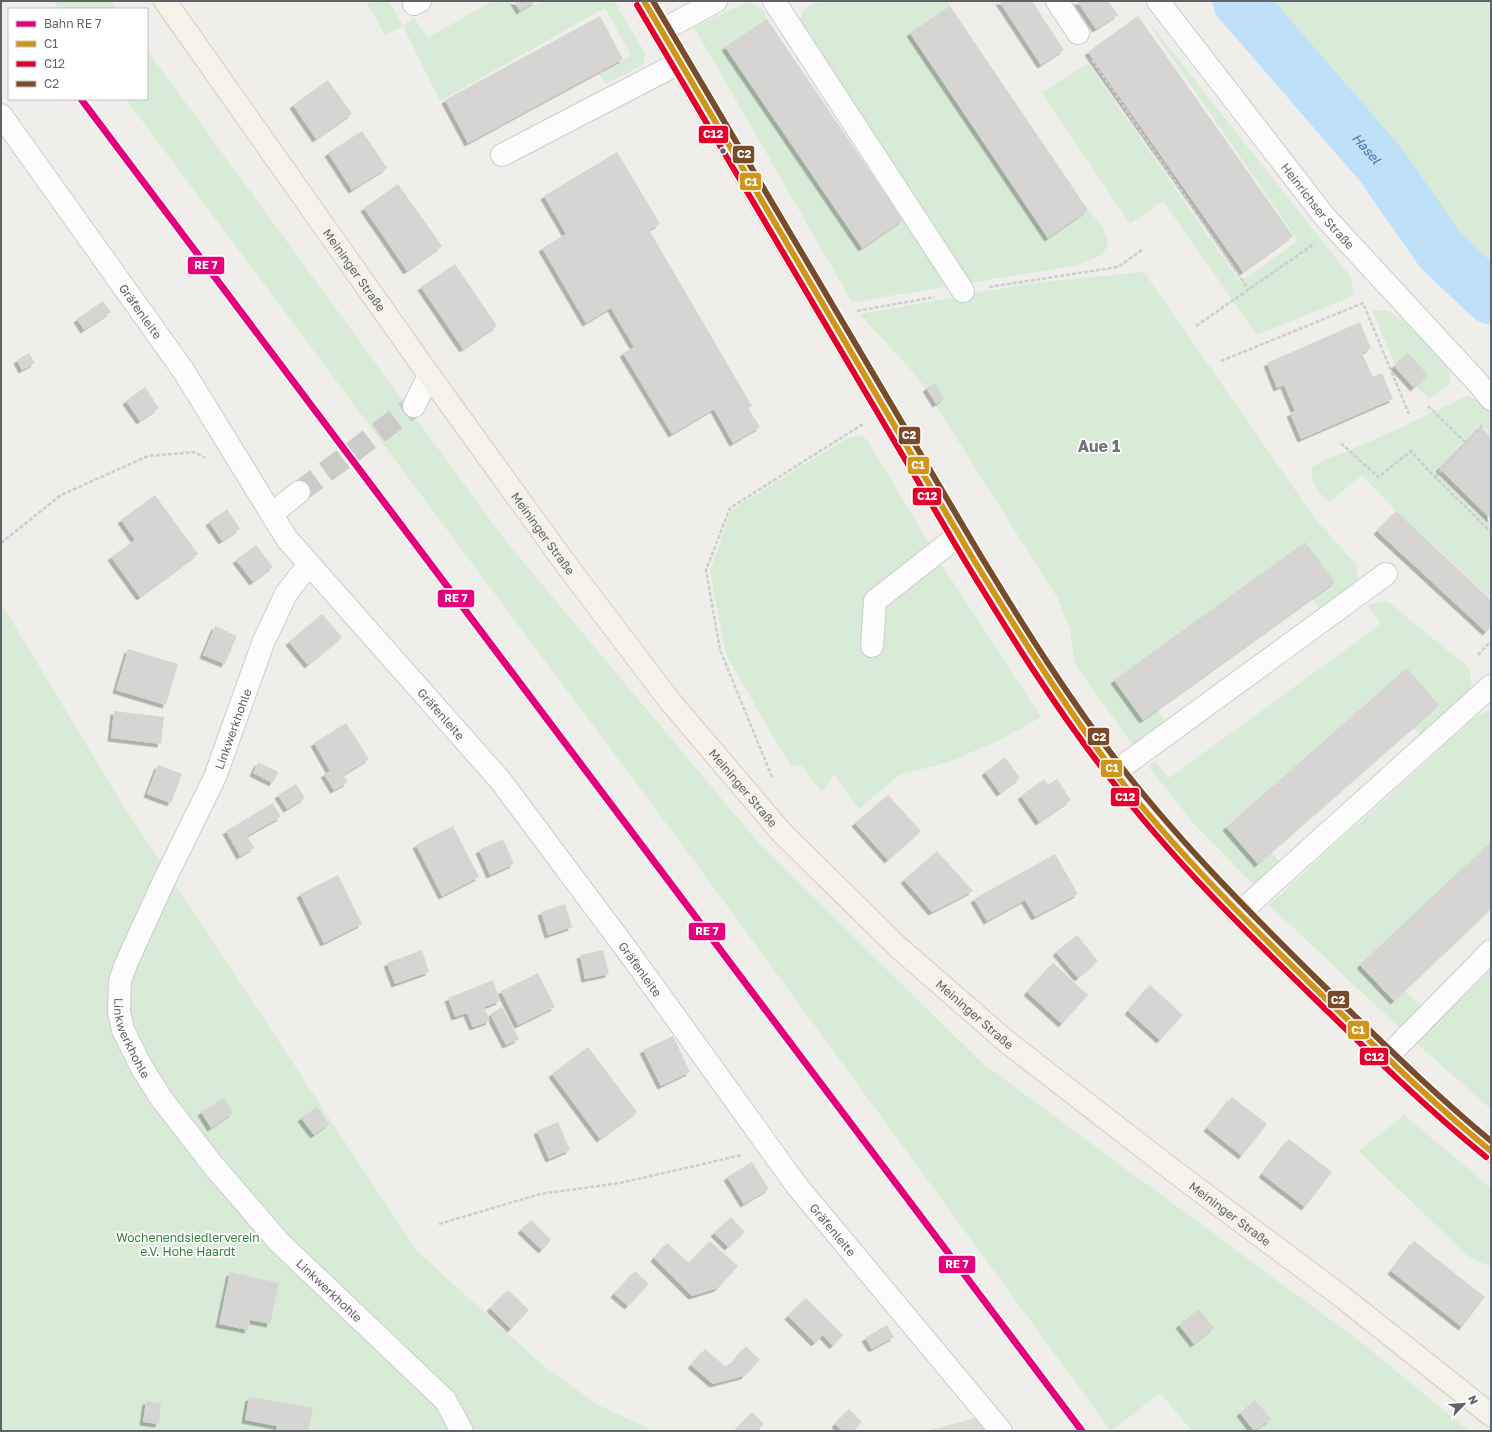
<svg xmlns="http://www.w3.org/2000/svg" width="1492" height="1432" viewBox="0 0 1492 1432" font-family="'Golos Text',sans-serif">
  <style>
    .industrial { fill: #dfddda }
    .green { fill: #d8ebd6 }
    .lines { fill: none; stroke-linecap: round; stroke-linejoin: round }
    .river { stroke: #bfe0f9; stroke-width: 53 }
    .building { fill: #d6d5d3; filter: url(#shadow) }
    .minor-tunnel { stroke: #cbcbca; stroke-width: 22; stroke-dasharray: 22 11; stroke-linecap: butt }
    .minor-casing { stroke: #cbcccc; stroke-width: 24 }
    .major-casing { stroke: #d7ceb8; stroke-width: 24 }
    .path { stroke: #cacfcc; stroke-width: 2.5; stroke-dasharray: 4 2; stroke-linecap: butt }
    .minor { stroke: #fdfcfc; stroke-width: 22 }
    .major { stroke: #f4f2e9; stroke-width: 22 }
    .bus-1-casing { stroke: #fff; stroke-width: 9 }
    .bus-2-casing { stroke: #fff; stroke-width: 9 }
    .bus-3-casing { stroke: #fff; stroke-width: 9 }
    .bus-1 { stroke: #d1951a; stroke-width: 6 }
    .bus-2 { stroke: #e4002b; stroke-width: 6 }
    .bus-3 { stroke: #7a4b2a; stroke-width: 6 }
    .rail-1-casing { stroke: #fff; stroke-width: 10 }
    .rail-1 { stroke: #e5007d; stroke-width: 7 }
    .bus-dot { fill: #5f6368; stroke: #fff; stroke-width: 1.5 }
    .labels { text-anchor: middle; dominant-baseline: central; stroke-width: 3.5; stroke-linejoin: round; paint-order: stroke }
    .street-label { font-size: 12px; fill: #5f6368; stroke: #fff }
    .park-label { font-size: 12px; fill: #348238; stroke: #fff }
    .water-label { font-size: 13px; font-style: italic; fill: #4174aa; stroke: #fff }
    .district-label { font-size: 16px; font-weight: bold; fill: #70757a; stroke: #fff }
    .line-badge { stroke: #fff; stroke-width: 1.5 }
    .badge-label { font-size: 11px; text-anchor: middle; font-weight: bold; fill: #fff }
  </style>
  <defs>
    <filter id="shadow"><feDropShadow dx="-3.5" dy="3.5" stdDeviation="0" flood-color="#0004"/></filter>
  </defs>
  <rect width="100%" height="100%" fill="#efeeea"/>
  <path class="industrial" d="M 976,1418 L 986,1431 L 925,1431 Z"/>
  <g class="green">
    <path d="M 53,1 L 111,1 L 117,9 L 59,9 Z"/>
    <path d="M 366,1 L 389,1 L 403,26 L 414,18 L 428,38 L 492,1 L 511,1 L 519,14 L 542,1 L 614,1 L 645,53 L 643,65 L 606,84 L 599,74 L 631,55 L 605,8 L 440,101 L 403,26 L 385,35 Z"/>
    <path d="M 820,1 L 947,1 L 950,6 L 910,34 L 1047,238 L 1088,210 L 1103,227 L 1108,244 L 1103,254 L 1078,265 L 852,302 L 694,27 L 741,5 L 751,2 L 763,10 L 767,19 L 726,47 L 862,248 L 920,208 L 798,23 L 805,8 Z"/>
    <path d="M 1239,1 L 1491,1 L 1491,298 L 1441,251 L 1381,165 Z"/>
    <path d="M 1140,11 L 1350,276 L 1354,293 L 1348,298 L 1257,335 L 1163,201 L 1130,224 L 1042,93 L 1088,63 L 1240,282 L 1298,241 Z"/>
    <path d="M 147,50 L 504,539 L 762,847 L 982,1063 L 1362,1343 L 1469,1431 L 1192,1431 L 1160,1393 L 1111,1431 L 709,881 L 126,99 L 147,99 Z"/>
    <path d="M 1144,272 L 1316,520 L 1356,564 L 1358,580 L 1351,590 L 1322,613 L 1312,599 L 1335,582 L 1305,542 L 1114,680 L 1143,720 L 1157,710 L 1167,723 L 1134,747 L 1075,664 L 1070,629 L 1057,597 L 919,379 L 860,314 L 1033,283 Z"/>
    <path d="M 1372,310 L 1387,311 L 1399,317 L 1448,364 L 1451,383 L 1429,399 L 1394,362 Z"/>
    <path d="M 1467,396 L 1488,404 L 1491,407 L 1491,435 L 1480,424 L 1436,470 L 1491,522 L 1491,598 L 1396,511 L 1362,475 L 1329,502 C 1317,490 1310,486 1312,468 L 1323,461 L 1374,440 Z"/>
    <path d="M 860,435 L 867,440 L 944,568 L 1041,717 L 996,742 L 945,763 L 899,775 L 859,809 L 834,775 L 822,792 L 801,765 L 791,767 L 726,655 L 710,571 L 731,510 L 844,440 Z"/>
    <path d="M 1387,601 L 1469,668 L 1471,681 L 1467,704 L 1426,739 L 1412,727 L 1439,705 L 1407,668 L 1226,826 L 1259,863 L 1272,852 L 1283,867 L 1257,888 L 1195,825 L 1148,766 L 1155,761 L 1169,778 L 1381,624 L 1367,605 Z"/>
    <path d="M 1,603 L 119,799 L 416,1250 L 547,1369 L 600,1406 L 654,1431 L 1,1431 Z"/>
    <path d="M 1491,709 L 1491,842 L 1360,966 L 1394,1001 L 1405,990 L 1422,1008 L 1401,1029 L 1269,905 L 1473,719 Z"/>
    <path d="M 1491,969 L 1491,1109 L 1415,1042 Z"/>
    <path d="M 1404,1115 L 1491,1188 L 1491,1267 L 1469,1257 L 1359,1151 Z"/>
  </g>
  <g class="lines">
    <path class="river" id="s1" d="M 1239,1 L 1381,165 L 1441,251 L 1491,298"/>
  </g>
  <g class="building">
    <path d="M 514,1 L 537,1 L 520,11 Z"/>
    <path d="M 999,1 L 1032,1 L 1064,50 L 1041,65 Z"/>
    <path d="M 1077,1 L 1108,1 L 1118,15 L 1096,29 Z"/>
    <path d="M 950,6 L 1088,210 L 1048,238 L 910,33 Z"/>
    <path d="M 600,16 L 623,59 L 468,143 L 445,100 Z"/>
    <path d="M 1138,16 L 1293,236 L 1243,272 L 1088,52 Z"/>
    <path d="M 767,19 L 903,220 L 862,248 L 725,47 Z"/>
    <path d="M 328,80 L 352,114 L 316,139 L 293,105 Z"/>
    <path d="M 362,131 L 387,168 L 352,190 L 328,153 Z"/>
    <path d="M 617,152 L 660,224 L 649,230 L 752,406 L 748,408 L 760,427 L 733,443 L 714,409 L 672,434 L 623,353 L 634,347 L 611,308 L 586,323 L 542,248 L 566,234 L 544,196 Z"/>
    <path d="M 398,184 L 442,246 L 407,271 L 364,208 Z"/>
    <path d="M 455,264 L 497,326 L 463,349 L 421,287 Z"/>
    <path d="M 103,301 L 111,312 L 84,330 L 77,319 Z"/>
    <path d="M 1360,322 L 1371,348 L 1362,353 L 1373,377 L 1382,373 L 1393,399 L 1301,439 L 1290,413 L 1295,411 L 1284,385 L 1277,388 L 1267,363 Z"/>
    <path d="M 29,353 L 35,363 L 22,370 L 17,360 Z"/>
    <path d="M 1408,353 L 1428,375 L 1414,388 L 1394,366 Z"/>
    <path d="M 935,383 L 944,399 L 936,404 L 926,388 Z"/>
    <path d="M 145,387 L 159,408 L 140,421 L 126,401 Z"/>
    <path d="M 1480,426 L 1491,437 L 1491,519 L 1439,468 Z"/>
    <path d="M 155,495 L 198,554 L 140,597 L 111,557 L 135,540 L 121,520 Z"/>
    <path d="M 227,509 L 240,529 L 222,541 L 209,522 Z"/>
    <path d="M 1396,511 L 1491,600 L 1491,627 L 1486,632 L 1377,531 Z"/>
    <path d="M 1305,542 L 1335,582 L 1143,720 L 1114,680 Z"/>
    <path d="M 256,545 L 273,567 L 253,582 L 236,560 Z"/>
    <path d="M 322,614 L 342,637 L 308,665 L 289,642 Z"/>
    <path d="M 215,626 L 237,636 L 225,664 L 203,655 Z"/>
    <path d="M 128,649 L 178,664 L 166,705 L 116,690 Z"/>
    <path d="M 1407,668 L 1439,705 L 1258,864 L 1226,827 Z"/>
    <path d="M 114,711 L 164,717 L 161,744 L 111,738 Z"/>
    <path d="M 346,723 L 369,759 L 343,775 L 348,782 L 334,790 L 324,774 L 330,771 L 314,743 Z"/>
    <path d="M 1005,757 L 1020,778 L 1000,793 L 985,772 Z"/>
    <path d="M 258,762 L 278,772 L 273,783 L 253,773 Z"/>
    <path d="M 158,765 L 182,774 L 171,803 L 147,794 Z"/>
    <path d="M 1044,779 L 1048,785 L 1057,779 L 1071,800 L 1039,822 L 1021,796 Z"/>
    <path d="M 296,784 L 305,798 L 287,809 L 278,795 Z"/>
    <path d="M 888,795 L 921,831 L 888,860 L 855,823 Z"/>
    <path d="M 273,803 L 281,817 L 247,836 L 254,848 L 240,856 L 226,831 Z"/>
    <path d="M 453,826 L 479,877 L 442,896 L 416,845 Z"/>
    <path d="M 503,839 L 514,864 L 490,875 L 479,850 Z"/>
    <path d="M 1491,842 L 1491,909 L 1394,1001 L 1360,965 Z"/>
    <path d="M 937,851 L 973,891 L 932,912 L 904,880 Z"/>
    <path d="M 1055,854 L 1078,894 L 1035,917 L 1025,900 L 987,921 L 974,899 Z"/>
    <path d="M 338,875 L 362,924 L 324,943 L 300,894 Z"/>
    <path d="M 565,904 L 572,927 L 548,935 L 541,912 Z"/>
    <path d="M 1077,935 L 1098,961 L 1078,978 L 1056,952 Z"/>
    <path d="M 422,950 L 429,972 L 395,984 L 387,963 Z"/>
    <path d="M 603,950 L 609,974 L 585,979 L 580,955 Z"/>
    <path d="M 1053,963 L 1088,995 L 1062,1024 L 1027,992 Z"/>
    <path d="M 538,973 L 555,1007 L 518,1025 L 501,991 Z"/>
    <path d="M 493,980 L 500,1001 L 484,1007 L 490,1021 L 473,1027 L 467,1013 L 455,1017 L 448,998 Z"/>
    <path d="M 1150,985 L 1183,1015 L 1160,1040 L 1128,1011 Z"/>
    <path d="M 502,1007 L 519,1039 L 506,1045 L 490,1014 Z"/>
    <path d="M 673,1036 L 690,1072 L 661,1086 L 643,1050 Z"/>
    <path d="M 588,1047 L 637,1112 L 600,1139 L 552,1074 Z"/>
    <path d="M 1232,1097 L 1267,1124 L 1242,1156 L 1207,1128 Z"/>
    <path d="M 224,1098 L 233,1113 L 211,1128 L 201,1112 Z"/>
    <path d="M 317,1107 L 329,1124 L 314,1135 L 301,1118 Z"/>
    <path d="M 558,1122 L 570,1150 L 549,1159 L 537,1131 Z"/>
    <path d="M 1289,1139 L 1332,1172 L 1305,1207 L 1262,1174 Z"/>
    <path d="M 752,1162 L 769,1189 L 744,1204 L 727,1177 Z"/>
    <path d="M 731,1217 L 745,1232 L 728,1247 L 714,1233 Z"/>
    <path d="M 531,1220 L 551,1240 L 542,1250 L 521,1230 Z"/>
    <path d="M 710,1241 L 738,1266 L 718,1288 L 692,1296 L 654,1258 L 667,1243 L 689,1263 Z"/>
    <path d="M 1414,1241 L 1485,1297 L 1462,1327 L 1391,1271 Z"/>
    <path d="M 635,1271 L 649,1284 L 628,1306 L 614,1294 Z"/>
    <path d="M 230,1272 L 279,1283 L 270,1324 L 250,1320 L 248,1330 L 219,1324 Z"/>
    <path d="M 508,1290 L 529,1310 L 511,1329 L 490,1308 Z"/>
    <path d="M 806,1298 L 843,1335 L 833,1346 L 823,1335 L 815,1343 L 788,1316 Z"/>
    <path d="M 1199,1309 L 1214,1328 L 1194,1344 L 1179,1325 Z"/>
    <path d="M 887,1325 L 894,1337 L 872,1349 L 865,1338 Z"/>
    <path d="M 746,1346 L 760,1360 L 744,1376 L 713,1384 L 691,1365 L 705,1349 L 725,1366 L 733,1362 Z"/>
    <path d="M 249,1397 L 313,1408 L 308,1431 L 276,1431 L 277,1426 L 245,1420 Z"/>
    <path d="M 1255,1400 L 1271,1419 L 1254,1431 L 1240,1413 Z"/>
    <path d="M 146,1401 L 161,1403 L 159,1424 L 143,1422 Z"/>
    <path d="M 849,1409 L 862,1422 L 853,1431 L 842,1431 L 835,1424 Z"/>
    <path d="M 752,1412 L 764,1424 L 757,1431 L 734,1431 Z"/>
  </g>
  <g class="lines">
    <path class="minor-tunnel" d="M 299,492 L 414,406"/>
    <defs>
      <g id="minor">
        <path d="M 644,1 C 725,143 810,284 893,424 C 963,542 1031,663 1115,772 C 1176,852 1248,924 1321,994 C 1376,1048 1431,1103 1491,1151"/>
        <path d="M 774,1 L 963,291"/>
        <path d="M 1057,1 L 1078,33"/>
        <path id="s2" d="M 1158,1 L 1325,217 L 1479,384 L 1491,399"/>
        <path d="M 414,4 L 420,1"/>
        <path d="M 661,31 L 716,1"/>
        <path id="s3" d="M 1,115 L 183,370 L 287,539 L 500,780 L 627,950 L 797,1186 L 1001,1431"/>
        <path d="M 502,155 L 679,63"/>
        <path d="M 414,406 L 429,375"/>
        <path d="M 272,514 L 299,492"/>
        <path id="s4" d="M 309,564 L 286,594 L 263,643 L 215,777 L 162,885 L 126,964 L 120,981 L 119,1012 L 123,1030 L 142,1068 L 161,1098 L 212,1164 L 279,1242 L 445,1400 L 462,1431"/>
        <path d="M 872,646 L 875,601 L 959,535"/>
        <path d="M 1115,772 L 1386,574"/>
        <path d="M 1238,914 L 1491,686"/>
        <path d="M 1386,1058 L 1491,951"/>
      </g>
      <g id="major">
        <path id="s5" d="M 165,1 L 429,375 L 565,563 L 669,700 L 782,833 L 898,947 L 1007,1042 L 1175,1172 L 1341,1296 L 1491,1415"/>
      </g>
    </defs>
    <use href="#minor" class="minor-casing"/>
    <use href="#major" class="major-casing"/>
    <g class="path">
      <path d="M 1092,60 L 1249,290"/>
      <path d="M 989,287 L 1118,267 L 1143,249"/>
      <path d="M 857,311 L 935,297"/>
      <path d="M 1196,326 L 1314,244"/>
      <path d="M 1221,361 L 1363,303 L 1409,414"/>
      <path d="M 1428,406 L 1466,443"/>
      <path d="M 1341,443 L 1378,477 L 1411,451 L 1427,469 L 1491,532"/>
      <path d="M 1435,477 L 1483,424"/>
      <path d="M 1,543 L 61,495 L 148,456 L 194,452 L 205,458"/>
      <path d="M 1478,655 L 1491,641"/>
      <path d="M 772,777 L 720,650 L 706,570 L 730,508 L 863,424"/>
      <path d="M 439,1224 L 540,1194 L 620,1183 L 742,1155"/>
    </g>
    <use href="#minor" class="minor"/>
    <use href="#major" class="major"/>
    <defs>
      <path id="bus-1" d="M 644,1 L 972,557 C 1017,631 1063,704 1115,773 C 1177,853 1249,924 1321,994 C 1377,1048 1431,1102 1491,1151"/>
      <path id="bus-2" d="M 637,5 L 965,561 C 1010,635 1056,709 1109,777 C 1171,858 1243,929 1316,1000 C 1371,1054 1426,1108 1486,1157"/>
      <path id="bus-3" d="M 653,1 L 979,553 C 1024,627 1070,701 1123,769 C 1185,848 1255,918 1326,988 C 1380,1040 1433,1093 1491,1141"/>
    </defs>
    <use href="#bus-1" class="bus-1-casing"/>
    <use href="#bus-2" class="bus-2-casing"/>
    <use href="#bus-3" class="bus-3-casing"/>
    <use href="#bus-1" class="bus-1"/>
    <use href="#bus-2" class="bus-2"/>
    <use href="#bus-3" class="bus-3"/>
    <defs>
      <path id="rail-1" d="M 81,99 L 1082,1431"/>
    </defs>
    <use href="#rail-1" class="rail-1-casing"/>
    <use href="#rail-1" class="rail-1"/>
  </g>
  <circle class="bus-dot" cx="723" cy="151" r="3.5"/>
  <g class="labels">
    <g class="street-label">
      <text stroke="none"><textPath href="#s2" startOffset="260">Heinrichser Straße</textPath></text>
      <text stroke="none"><textPath href="#s5" startOffset="329">Meininger Straße</textPath></text>
      <text stroke="none"><textPath href="#s3" startOffset="241">Gräfenleite</textPath></text>
      <text stroke="none"><textPath href="#s5" startOffset="653">Meininger Straße</textPath></text>
      <text stroke="none"><textPath href="#s3" startOffset="745">Gräfenleite</textPath></text>
      <text transform="translate(233 729) rotate(-70)">Linkwerkhohle</text>
      <text stroke="none"><textPath href="#s5" startOffset="977">Meininger Straße</textPath></text>
      <text stroke="none"><textPath href="#s3" startOffset="1069">Gräfenleite</textPath></text>
      <text stroke="none"><textPath href="#s5" startOffset="1301">Meininger Straße</textPath></text>
      <text stroke="none"><textPath href="#s4" startOffset="519">Linkwerkhohle</textPath></text>
      <text stroke="none"><textPath href="#s5" startOffset="1625">Meininger Straße</textPath></text>
      <text stroke="none"><textPath href="#s3" startOffset="1393">Gräfenleite</textPath></text>
      <text stroke="none"><textPath href="#s4" startOffset="843">Linkwerkhohle</textPath></text>
    </g>
    <g class="park-label">
      <text x="188" y="1237">Wochenendsiedlerverein<tspan x="188" dy="14">e.V. Hohe Haardt</tspan></text>
    </g>
    <g class="water-label">
      <text stroke="none"><textPath href="#s1" startOffset="195">Hasel</textPath></text>
    </g>
    <g class="district-label">
      <text x="1099" y="446">Aue 1</text>
    </g>
  </g>
  <g class="line-badge">
    <rect x="698" y="125" width="31" height="19" rx="4" fill="#e4002b"/>
    <rect x="732" y="145" width="23" height="19" rx="4" fill="#7a4b2a"/>
    <rect x="739" y="172" width="23" height="19" rx="4" fill="#d1951a"/>
    <rect x="187" y="256" width="38" height="19" rx="4" fill="#e5007d"/>
    <rect x="898" y="426" width="23" height="19" rx="4" fill="#7a4b2a"/>
    <rect x="907" y="456" width="23" height="19" rx="4" fill="#d1951a"/>
    <rect x="912" y="487" width="30" height="19" rx="4" fill="#e4002b"/>
    <rect x="437" y="589" width="38" height="19" rx="4" fill="#e5007d"/>
    <rect x="1087" y="727" width="23" height="19" rx="4" fill="#7a4b2a"/>
    <rect x="1100" y="759" width="23" height="19" rx="4" fill="#d1951a"/>
    <rect x="1110" y="787" width="30" height="20" rx="4" fill="#e4002b"/>
    <rect x="688" y="922" width="38" height="19" rx="4" fill="#e5007d"/>
    <rect x="1327" y="990" width="23" height="19" rx="4" fill="#7a4b2a"/>
    <rect x="1347" y="1020" width="23" height="20" rx="4" fill="#d1951a"/>
    <rect x="1359" y="1047" width="30" height="19" rx="4" fill="#e4002b"/>
    <rect x="938" y="1255" width="38" height="19" rx="4" fill="#e5007d"/>
  </g>
  <g class="badge-label">
    <text x="713" y="138">C12</text>
    <text x="744" y="158">C2</text>
    <text x="751" y="186">C1</text>
    <text x="206" y="269">RE 7</text>
    <text x="909" y="439">C2</text>
    <text x="918" y="469">C1</text>
    <text x="927" y="500">C12</text>
    <text x="456" y="602">RE 7</text>
    <text x="1099" y="741">C2</text>
    <text x="1112" y="772">C1</text>
    <text x="1125" y="801">C12</text>
    <text x="707" y="935">RE 7</text>
    <text x="1338" y="1004">C2</text>
    <text x="1358" y="1034">C1</text>
    <text x="1374" y="1061">C12</text>
    <text x="957" y="1268">RE 7</text>
  </g>
  <rect width="1492" height="1432" fill="none" stroke="#5f6368" stroke-width="4"/>
  <rect x="8" y="8" width="140" height="92" fill="#ffffff" stroke="#bfc1c3"/>
  <rect x="16" y="21" width="20" height="6" fill="#e5007d" stroke="#bfc1c3"/>
  <text x="44" y="28" font-size="12" fill="#5f6368">Bahn RE 7</text>
  <rect x="16" y="41" width="20" height="6" fill="#d1951a" stroke="#bfc1c3"/>
  <text x="44" y="48" font-size="12" fill="#5f6368">C1</text>
  <rect x="16" y="61" width="20" height="6" fill="#e4002b" stroke="#bfc1c3"/>
  <text x="44" y="68" font-size="12" fill="#5f6368">C12</text>
  <rect x="16" y="81" width="20" height="6" fill="#7a4b2a" stroke="#bfc1c3"/>
  <text x="44" y="88" font-size="12" fill="#5f6368">C2</text>
  <g transform="translate(1464 1404) rotate(65)" stroke="#ffffff" stroke-width="3" paint-order="stroke">
  <path d="M0-3L7 15L0 10L-7 15Z" fill="#5f6368"/>
  <text y="-6" font-size="11" font-weight="bold" text-anchor="middle" fill="#5f6368">N</text>
  </g>
</svg>
